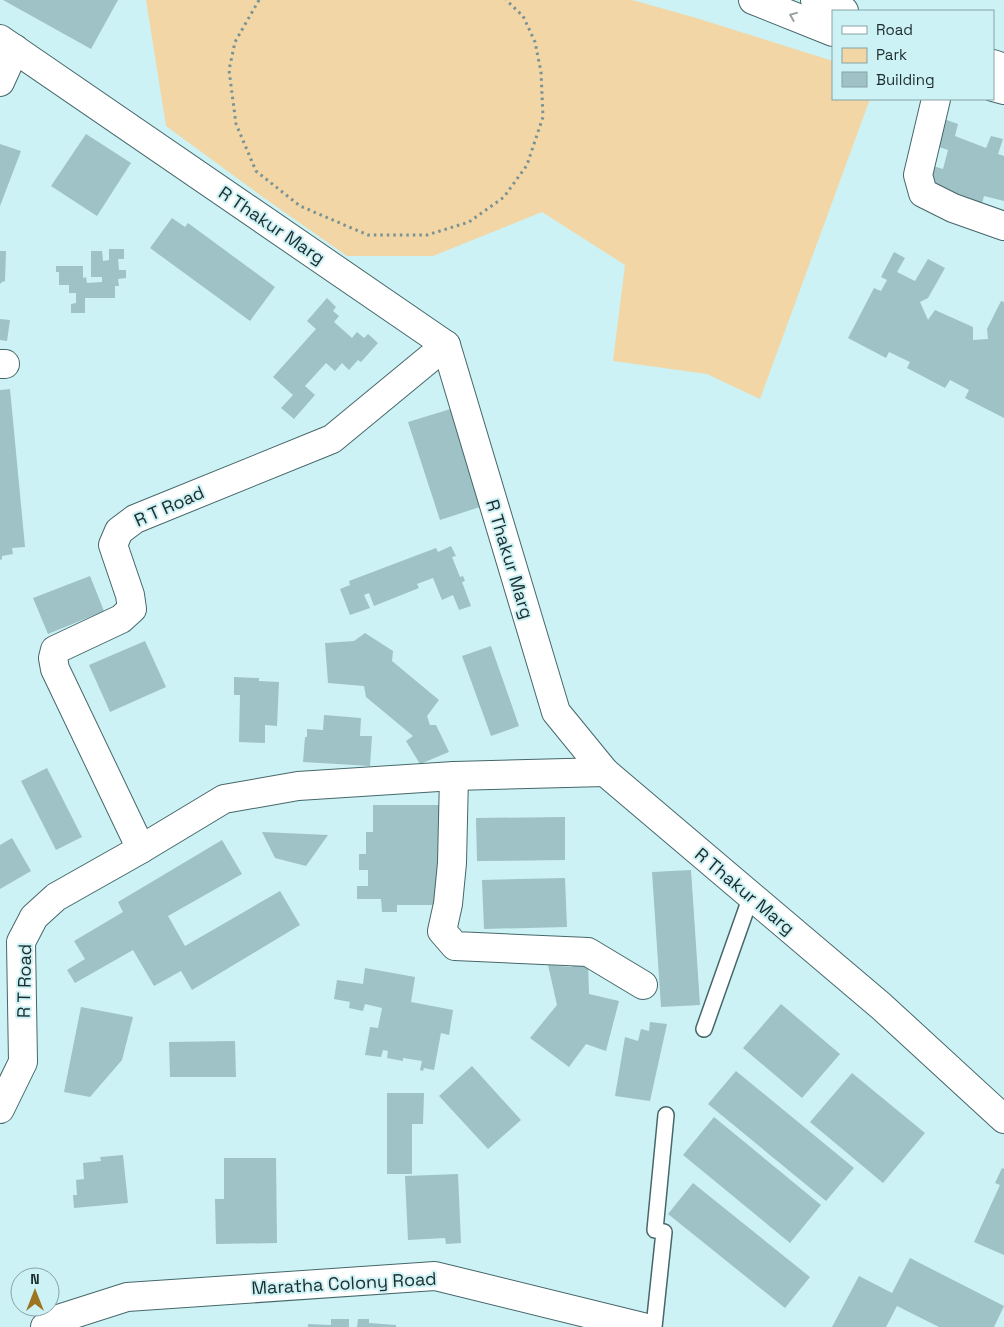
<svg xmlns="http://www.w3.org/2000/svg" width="1004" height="1327" viewBox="0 0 1004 1327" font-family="'Space Grotesk',sans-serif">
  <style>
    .green { fill: #f2d6a5 }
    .building { fill: #9ec2c5 }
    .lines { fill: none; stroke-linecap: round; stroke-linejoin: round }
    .service-casing { stroke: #46676a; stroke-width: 18 }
    .minor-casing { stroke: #46676a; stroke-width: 30 }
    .tertiary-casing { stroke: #46676a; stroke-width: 30 }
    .secondary-casing { stroke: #46676a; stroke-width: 30 }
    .path { stroke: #799395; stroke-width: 3; stroke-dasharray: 2.5 4; stroke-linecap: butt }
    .service { stroke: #fff; stroke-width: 15 }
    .minor { stroke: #fff; stroke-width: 28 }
    .tertiary { stroke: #fff; stroke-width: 28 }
    .secondary { stroke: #fff; stroke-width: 28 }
    .oneway { stroke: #99a0a0 }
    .labels { text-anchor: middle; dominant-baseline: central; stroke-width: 4; stroke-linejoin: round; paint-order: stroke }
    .street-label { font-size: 18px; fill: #1d2c2d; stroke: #cdf2f5 }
  </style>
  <rect width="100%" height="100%" fill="#cdf2f5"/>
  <path class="green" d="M 146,0 L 632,0 L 693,17 L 833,61 L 833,99 L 870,99 L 760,399 L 707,374 L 613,361 L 625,265 L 542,212 L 433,256 L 347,256 L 260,195 L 166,126 Z"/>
  <g class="building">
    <path d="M 3,0 L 118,0 L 91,49 Z"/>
    <path d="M 944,119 L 958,124 L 955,136 L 986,148 L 991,136 L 1003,139 L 998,154 L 1004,156 L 1004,201 L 984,196 L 980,211 L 922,188 L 930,165 L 943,169 L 948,150 L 936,146 Z"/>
    <path d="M 86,134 L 131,163 L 97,216 L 51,186 Z"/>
    <path d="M 0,144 L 21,151 L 0,206 Z"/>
    <path d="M 172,218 L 185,227 L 188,223 L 275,287 L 250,321 L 150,248 Z"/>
    <path d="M 109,249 L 124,249 L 124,259 L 118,259 L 119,270 L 126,270 L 126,278 L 118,279 L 119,286 L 115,286 L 115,298 L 85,298 L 85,313 L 71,313 L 71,304 L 76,303 L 76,293 L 69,293 L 69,285 L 59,285 L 59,272 L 56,272 L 56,266 L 83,266 L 83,278 L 86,277 L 87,283 L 102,282 L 102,277 L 91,277 L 91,251 L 102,251 L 103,261 L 109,260 Z"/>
    <path d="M 0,251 L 6,251 L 5,281 L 2,282 L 0,284 Z"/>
    <path d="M 894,252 L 905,258 L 897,272 L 915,281 L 928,259 L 945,268 L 928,298 L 920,302 L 928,320 L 935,310 L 973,327 L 973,340 L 988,339 L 987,329 L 1001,301 L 1004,302 L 1004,418 L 965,398 L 969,390 L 950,380 L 945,388 L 907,368 L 910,362 L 889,352 L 886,358 L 848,338 L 874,288 L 881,291 L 887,280 L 881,277 Z"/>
    <path d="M 327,298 L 336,307 L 333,311 L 339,316 L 334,322 L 352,338 L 357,332 L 364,338 L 368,334 L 378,343 L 361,362 L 358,360 L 349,370 L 342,363 L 335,371 L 326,363 L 305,386 L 315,395 L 294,419 L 281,408 L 293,395 L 273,377 L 316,329 L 307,321 Z"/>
    <path d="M 0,319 L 10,320 L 7,341 L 0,340 Z"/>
    <path d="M 10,389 L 25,547 L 12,548 L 13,554 L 2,556 L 2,559 L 0,560 L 0,390 Z"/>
    <path d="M 457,407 L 489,504 L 440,520 L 408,422 Z"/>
    <path d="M 451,546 L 456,556 L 452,557 L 460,577 L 463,576 L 465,581 L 462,582 L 471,606 L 459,610 L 453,595 L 442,600 L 433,578 L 417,584 L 419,588 L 374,606 L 369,593 L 364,595 L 370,608 L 350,615 L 340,589 L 350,585 L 349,581 L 436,548 L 438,552 Z"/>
    <path d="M 90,576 L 104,611 L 48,634 L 33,598 Z"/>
    <path d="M 365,633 L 393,651 L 392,661 L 439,700 L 427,716 L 430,725 L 436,725 L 449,752 L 420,764 L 406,741 L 413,736 L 366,697 L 364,686 L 328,683 L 325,643 L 354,641 Z"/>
    <path d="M 145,641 L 166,687 L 110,712 L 89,665 Z"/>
    <path d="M 491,646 L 519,726 L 491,736 L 462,656 Z"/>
    <path d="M 234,677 L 259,678 L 259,681 L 279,682 L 277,726 L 265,725 L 265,743 L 239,742 L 240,695 L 234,695 Z"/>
    <path d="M 324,715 L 361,718 L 360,736 L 372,736 L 370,766 L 303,762 L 305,737 L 307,737 L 307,729 L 323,730 Z"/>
    <path d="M 47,768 L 82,837 L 56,850 L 21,781 Z"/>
    <path d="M 373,805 L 440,805 L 441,905 L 397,905 L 397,912 L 382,912 L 381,899 L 357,899 L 357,886 L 368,886 L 368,870 L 359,870 L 359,854 L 366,854 L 366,832 L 373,832 Z"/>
    <path d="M 565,817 L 565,860 L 477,861 L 476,818 Z"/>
    <path d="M 262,832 L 328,835 L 306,866 L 275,858 Z"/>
    <path d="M 12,838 L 31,871 L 0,889 L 0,845 Z"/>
    <path d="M 222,840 L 242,874 L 168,916 L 185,946 L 280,891 L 300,925 L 192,990 L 181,971 L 154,986 L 133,950 L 75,983 L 67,970 L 85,959 L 74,941 L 123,912 L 118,902 Z"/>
    <path d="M 691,870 L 700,1005 L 661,1007 L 652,872 Z"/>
    <path d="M 565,878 L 567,927 L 484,929 L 482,880 Z"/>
    <path d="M 588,961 L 589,994 L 619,1001 L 606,1051 L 586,1044 L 569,1067 L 530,1038 L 557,1005 L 548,965 L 571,967 Z"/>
    <path d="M 365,968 L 415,977 L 411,1002 L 453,1010 L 449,1035 L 441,1033 L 434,1070 L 424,1068 L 423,1071 L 420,1070 L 422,1061 L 403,1058 L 403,1061 L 387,1058 L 388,1051 L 383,1050 L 381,1057 L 365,1055 L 370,1027 L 378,1028 L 382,1008 L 365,1004 L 363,1011 L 349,1008 L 350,1002 L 334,999 L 337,980 L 363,984 Z"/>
    <path d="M 781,1004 L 840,1054 L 802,1098 L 743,1048 Z"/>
    <path d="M 81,1007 L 133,1017 L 122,1060 L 90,1097 L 64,1092 Z"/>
    <path d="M 650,1022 L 667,1024 L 650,1101 L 615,1096 L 625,1037 L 638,1041 L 641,1029 L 649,1031 Z"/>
    <path d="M 235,1041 L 236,1077 L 170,1077 L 169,1042 Z"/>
    <path d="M 472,1066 L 521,1120 L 488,1149 L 439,1096 Z"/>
    <path d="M 736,1071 L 854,1168 L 826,1201 L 708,1104 Z"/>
    <path d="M 852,1073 L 925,1133 L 883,1183 L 810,1122 Z"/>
    <path d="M 387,1093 L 424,1093 L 423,1124 L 412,1124 L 412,1174 L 387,1174 Z"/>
    <path d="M 714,1117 L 821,1205 L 790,1243 L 683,1155 Z"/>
    <path d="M 123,1155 L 128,1203 L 74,1208 L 73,1195 L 77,1195 L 76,1180 L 84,1179 L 83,1163 L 101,1161 L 100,1157 Z"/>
    <path d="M 224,1158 L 276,1158 L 277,1243 L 216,1244 L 215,1199 L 224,1199 Z"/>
    <path d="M 1002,1168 L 1004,1169 L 1004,1255 L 974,1242 L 1000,1185 L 995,1183 Z"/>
    <path d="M 458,1174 L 461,1243 L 446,1244 L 445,1238 L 408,1240 L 405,1176 Z"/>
    <path d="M 693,1183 L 810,1277 L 785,1308 L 668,1214 Z"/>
    <path d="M 910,1258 L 1004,1306 L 994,1327 L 939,1327 L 897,1306 L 886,1327 L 832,1327 L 859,1276 L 892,1293 Z"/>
    <path d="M 331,1319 L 349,1319 L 349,1327 L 308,1327 L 308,1324 L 331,1325 Z"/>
    <path d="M 358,1319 L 369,1319 L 369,1323 L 396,1325 L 396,1327 L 357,1327 Z"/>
  </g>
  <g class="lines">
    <defs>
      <g id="service">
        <path d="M 704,1029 L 751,896"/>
        <path d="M 654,1327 L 664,1232 L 655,1230 L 666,1115"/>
      </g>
      <g id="minor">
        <path d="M 0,82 L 15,49"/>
        <path d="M 936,99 L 918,175 L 923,193 L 953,208 L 1004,226"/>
        <path d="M 0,364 L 5,364"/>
        <path d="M 454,776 L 452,863 L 448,904 L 442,931 L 455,946 L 588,952 L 643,985"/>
        <path d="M 141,849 L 55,669 L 53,658 L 55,650 L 121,619 L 132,609 L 130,595 L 113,545 L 119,531 L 135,519 L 332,439 L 446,345"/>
        <path d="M 0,1109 L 23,1062 L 21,942 L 34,917 L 56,897 L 141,849 L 224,799 L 298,786 L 454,776 L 605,772"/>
        <path d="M 45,1327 L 58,1319 L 127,1297 L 435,1276 L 643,1327"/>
      </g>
      <path id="tertiary" d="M 0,39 L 446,345 L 556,712 L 605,772 L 881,1006 L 1004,1119"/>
      <g id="secondary">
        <path d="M 753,0 L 833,32"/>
        <path d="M 815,0 L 844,11"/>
        <path d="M 993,64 L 1004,68"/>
        <path d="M 993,87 L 1004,90"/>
      </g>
    </defs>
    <use href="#service" class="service-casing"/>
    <use href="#minor" class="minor-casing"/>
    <use href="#tertiary" class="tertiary-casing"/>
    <use href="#secondary" class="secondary-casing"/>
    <path class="path" d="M 259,0 L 235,42 L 229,70 L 236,124 L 256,171 L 300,206 L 368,235 L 427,235 L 469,222 L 504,197 L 527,165 L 543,117 L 541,72 L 535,42 L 523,16 L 506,0"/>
    <use href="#service" class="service"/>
    <use href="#minor" class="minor"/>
    <use href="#tertiary" class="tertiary"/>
    <use href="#secondary" class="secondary"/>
  </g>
  <defs><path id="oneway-chevron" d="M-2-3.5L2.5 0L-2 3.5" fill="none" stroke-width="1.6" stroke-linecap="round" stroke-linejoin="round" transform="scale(1.25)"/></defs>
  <use class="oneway" href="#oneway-chevron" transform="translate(793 16) rotate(-158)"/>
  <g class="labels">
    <g class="street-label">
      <text transform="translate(272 225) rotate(34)">R Thakur Marg</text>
      <text transform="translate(169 506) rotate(-24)">R T Road</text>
      <text transform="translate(510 559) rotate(73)">R Thakur Marg</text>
      <text transform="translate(745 891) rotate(40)">R Thakur Marg</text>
      <text transform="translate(24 981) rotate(-89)">R T Road</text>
      <text transform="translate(344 1283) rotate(-3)">Maratha Colony Road</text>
    </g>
  </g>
  <rect x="832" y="10" width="162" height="90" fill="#cdf2f5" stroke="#87a3a5"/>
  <rect x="842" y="26" width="25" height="8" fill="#ffffff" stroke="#87a3a5"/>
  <text x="876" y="35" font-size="15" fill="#1d2c2d">Road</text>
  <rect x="842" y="48" width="25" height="15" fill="#f2d6a5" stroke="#87a3a5"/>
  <text x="876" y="60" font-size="15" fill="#1d2c2d">Park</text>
  <rect x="842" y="72" width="25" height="15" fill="#9ec2c5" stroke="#87a3a5"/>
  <text x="876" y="85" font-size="15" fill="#1d2c2d">Building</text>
  <g transform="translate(35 1292)"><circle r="24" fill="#cdf2f5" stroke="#87a3a5"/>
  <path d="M0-4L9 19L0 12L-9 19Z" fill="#9d7522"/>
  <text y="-8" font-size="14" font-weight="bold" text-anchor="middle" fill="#1d2c2d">N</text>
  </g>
</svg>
